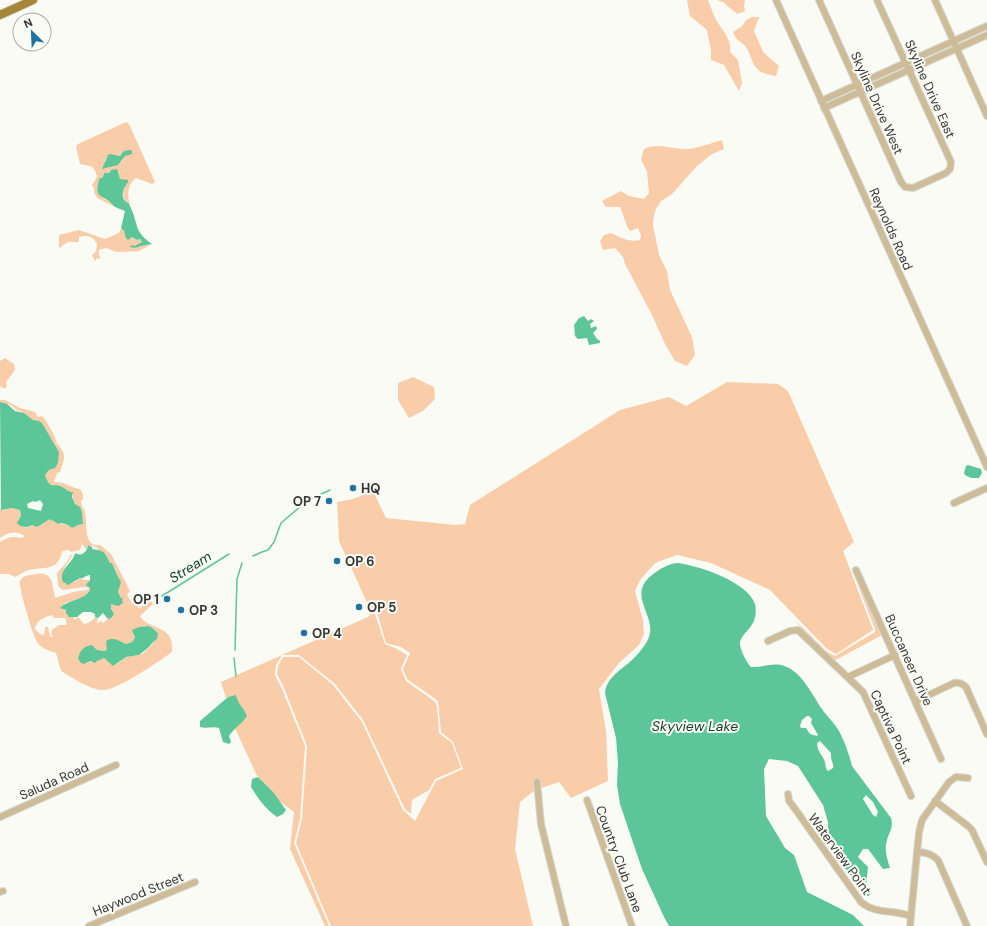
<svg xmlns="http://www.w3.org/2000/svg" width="987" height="926" viewBox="0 0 987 926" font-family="'DM Sans',sans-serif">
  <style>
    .green { fill: #f9cdaa; fill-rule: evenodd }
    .water { fill: #5cc698; fill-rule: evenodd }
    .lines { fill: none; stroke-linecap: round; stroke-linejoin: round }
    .stream { stroke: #5cc698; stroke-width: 1.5 }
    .minor-casing { stroke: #d7d8d2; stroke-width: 8 }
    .major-casing { stroke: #d7d8d2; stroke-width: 10 }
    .minor { stroke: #cdbc97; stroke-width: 6 }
    .major { stroke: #a6863a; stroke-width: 8 }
    .poi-dot { fill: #1e73a3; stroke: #fafbf5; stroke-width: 1.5 }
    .labels { text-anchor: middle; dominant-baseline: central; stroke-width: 4; stroke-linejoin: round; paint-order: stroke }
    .street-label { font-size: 13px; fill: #363634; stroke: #fafbf5 }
    .poi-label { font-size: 13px; font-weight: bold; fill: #363634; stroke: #fafbf5; text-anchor: start }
    .water-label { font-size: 14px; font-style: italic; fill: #14422f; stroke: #fafbf5 }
  </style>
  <rect width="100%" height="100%" fill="#fafbf5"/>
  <g class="green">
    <path d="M 687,0 L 708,0 C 711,7 714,17 718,23 C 724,32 732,41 730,52 L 738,60 L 742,83 L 739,91 L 724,65 L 711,60 L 711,51 L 707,30 L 690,16 Z"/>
    <path d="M 717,0 L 745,0 L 744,6 L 745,11 L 737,14 L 723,2 Z"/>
    <path d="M 752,17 L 759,17 L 754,31 L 763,52 L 779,66 L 776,76 C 763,74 756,72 751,58 C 750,55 748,50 746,47 C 740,40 737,42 733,32 L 742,26 L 746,20 Z"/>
    <path d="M 126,122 L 129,124 L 155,182 L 152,184 L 136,178 C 127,185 127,195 130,205 C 123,199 122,196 125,187 L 115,170 L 111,170 L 109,173 L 104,173 L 103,177 L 99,180 L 97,190 L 104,199 L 109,201 L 115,207 L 97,198 L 94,192 L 94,188 L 92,185 L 97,177 C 94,163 90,167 80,164 L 76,146 L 78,144 ZM 121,154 L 130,154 L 125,156 L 121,162 L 102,167 L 105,164 L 105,160 C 109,155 113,154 120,156 Z"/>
    <path d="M 722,140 L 724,149 L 712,154 L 697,166 L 672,194 L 661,201 L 656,209 L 654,215 L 653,225 L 659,255 L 667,271 L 670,290 L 692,337 L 695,355 L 687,366 L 675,361 L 665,344 L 652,315 L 625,264 L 623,257 L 615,248 L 603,250 L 600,241 L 604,235 L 611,233 C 620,237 629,243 640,240 L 641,236 L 638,228 L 630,231 L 627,226 L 620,207 L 606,207 L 602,201 L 621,191 L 629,196 L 644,199 L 649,193 L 647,172 L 641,159 L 644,149 C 659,142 672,150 688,149 C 699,148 711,143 722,140 Z"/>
    <path d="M 121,228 L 126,234 L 137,240 L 140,239 L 142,243 L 135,246 L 132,245 L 140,247 L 146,244 L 150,245 L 139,251 L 119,252 C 110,252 110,245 99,250 L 99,255 L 101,259 L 97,258 L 95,261 L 92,255 L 96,251 L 97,244 C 93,236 87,235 79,237 L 79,240 L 78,242 L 68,242 L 59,248 L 59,249 L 59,235 L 79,230 L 105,239 L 119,233 Z"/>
    <path d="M 5,358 L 14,364 L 15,370 L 6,382 L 7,386 L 5,389 L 0,386 L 0,361 Z"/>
    <path d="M 413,377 L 434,387 L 435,399 L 423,411 L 409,418 L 398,400 L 398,383 Z"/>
    <path d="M 727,382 L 778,384 L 788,391 L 854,542 L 843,551 L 873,630 L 836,654 L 827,649 L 770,590 L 711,563 L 677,555 L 655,563 L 640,580 L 635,591 L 643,620 L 644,634 L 639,645 L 619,663 L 599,689 L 606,731 L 608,781 L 571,798 L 559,782 L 535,790 L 520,802 L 515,849 L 533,926 L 331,926 L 296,843 L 302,819 L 307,746 L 284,688 L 277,674 L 278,666 L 283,657 L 299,657 L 333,685 L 362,722 L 403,810 L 415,821 L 436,781 L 463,769 L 453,742 L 441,732 L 438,701 L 407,679 L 403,669 L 410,653 L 401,647 L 386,643 L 376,609 L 369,607 L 339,541 L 337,502 L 353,499 L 373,491 L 386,518 L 456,525 L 465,524 L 470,505 L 620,410 L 669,397 L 686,406 Z"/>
    <path d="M 0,400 L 5,400 L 20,408 L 35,412 L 38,417 L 42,416 C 47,421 57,439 57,444 C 68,455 64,459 60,472 L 57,473 L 54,482 L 63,483 L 75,488 L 80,489 C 83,492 83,496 83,500 L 81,500 C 81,505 83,507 85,512 C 88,523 82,547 100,545 L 111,554 L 130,591 L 127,595 L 132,603 L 139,608 L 151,601 L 153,604 L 140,616 C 149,631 175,624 172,652 C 158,662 119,689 104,690 C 92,691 71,677 61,671 L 56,653 C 48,651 39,647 36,640 C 32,633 18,585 20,581 C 22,577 27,575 31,575 C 45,571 52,574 53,589 C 54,593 55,595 55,598 L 73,592 L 87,590 L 89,588 L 85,587 L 63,590 L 58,586 L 57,573 L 67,562 L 71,554 L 72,556 L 65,567 L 62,579 L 65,584 L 75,582 L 81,577 L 83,580 L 90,580 L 88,582 L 90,590 L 82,598 L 65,603 L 63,609 L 66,611 L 67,615 L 69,616 L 74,616 L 74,620 L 78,617 L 84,624 C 93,622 92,618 97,617 L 98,619 L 97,621 L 97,623 L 101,621 L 103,623 L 108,619 L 111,618 L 111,604 L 115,604 L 121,598 L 118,592 C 121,582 117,573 112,563 L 110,563 L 106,554 L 98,550 L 97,547 L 88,545 L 87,550 L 82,544 L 80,550 L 71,552 L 69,550 L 62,551 C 59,571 44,567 29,570 C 24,571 20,575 15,577 L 9,574 L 0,574 L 0,542 C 8,537 13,536 22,538 L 25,536 C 16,530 8,532 0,538 L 0,508 L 1,510 L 12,508 L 20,510 L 21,515 L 18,520 L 22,527 C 27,528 29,527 32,525 L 37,527 L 50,519 L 55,521 L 56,523 L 70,525 L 72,528 L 78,525 L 83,524 L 80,508 C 75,505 72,500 73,494 C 69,492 66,488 62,487 C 50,483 50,489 45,475 L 49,470 C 59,467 57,460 59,452 L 42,423 L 39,421 L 33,420 L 20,411 L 17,410 L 9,404 L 6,405 L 0,402 ZM 52,615 L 54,618 L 65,618 L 67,625 L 59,625 L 52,630 L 51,634 L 53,636 L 52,637 L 50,636 L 48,627 L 45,627 L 44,635 L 40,634 L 35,629 C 36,620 45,617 52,615 ZM 148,626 L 151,627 L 158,633 L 152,645 L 142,654 L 139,655 L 126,657 L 117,664 L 104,658 L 86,663 L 94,647 L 97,650 L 105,651 L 118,640 L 126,644 L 132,642 L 135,638 L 133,635 L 139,627 Z"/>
    <path d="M 852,570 L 886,633 L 830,663 L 795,620 L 826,651 L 835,656 L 875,632 L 875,629 Z"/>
    <path d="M 361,594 L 367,608 L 374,611 L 385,644 L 395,648 L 407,655 L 401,669 L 406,681 L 434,701 L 437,706 L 439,733 L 452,743 L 461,768 L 435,779 L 429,790 L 412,800 L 411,814 L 405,809 L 363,720 L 335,684 L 299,655 L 282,655 L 370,616 Z"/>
    <path d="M 282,655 L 276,665 L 275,675 L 282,689 L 305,746 L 300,819 L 294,843 L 329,926 L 325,926 L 290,849 L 294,812 L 279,801 L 256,774 L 235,728 L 243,721 L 247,716 C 244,707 236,701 228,697 L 226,698 L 221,682 Z"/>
  </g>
  <g class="water">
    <path d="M 130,150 L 132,151 L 132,154 L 125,156 L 118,165 L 102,169 L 108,155 L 110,154 L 120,156 L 124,151 Z"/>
    <path d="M 117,169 L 120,179 L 128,180 L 128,182 C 125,186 122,191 123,197 C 124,202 129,202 130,206 C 139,224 133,231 152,244 C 150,245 148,244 146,245 C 139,246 137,249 130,247 L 132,245 L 135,246 L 142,242 L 140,239 L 137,240 L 132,237 L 128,240 L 126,238 L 124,231 L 121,228 L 125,211 L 115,207 L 109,201 L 99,195 L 97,190 L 99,179 L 103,177 L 104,173 L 109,173 L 111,170 Z"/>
    <path d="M 584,316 L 588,321 L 591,319 L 594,321 L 590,324 L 591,328 L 596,326 L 597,329 L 593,333 L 597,339 L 600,341 L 600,343 L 589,345 L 587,338 L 578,339 L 575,336 L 574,325 L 579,318 Z"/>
    <path d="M 0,402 L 7,404 L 15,411 L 24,413 L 33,420 L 39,421 L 42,423 L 59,452 L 58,463 L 55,468 L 49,470 L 45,475 C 51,492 53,481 64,488 C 68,490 68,492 73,492 L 72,497 L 75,504 L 80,507 L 82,512 L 83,524 L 78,525 L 72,528 C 69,525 62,522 58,524 L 52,520 L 51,521 L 50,519 L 37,527 L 32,525 C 27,528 21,528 17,523 L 21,515 L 20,510 L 12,508 L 1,510 ZM 40,500 L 43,504 L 41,511 L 28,508 L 27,504 L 33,501 L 36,502 Z"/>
    <path d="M 968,465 L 981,469 L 982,473 L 979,478 L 971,478 L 965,475 L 964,473 L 966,466 Z"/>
    <path d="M 88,545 L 92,547 L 92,549 C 104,551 105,551 110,563 L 112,563 C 115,569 117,576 121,582 L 118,592 L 121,598 L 123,598 L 122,600 L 123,603 L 118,606 L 111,604 L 111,609 L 114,614 L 111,618 L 108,619 L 103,613 L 98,618 L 95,617 L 95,614 L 91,612 L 83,612 L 77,617 L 69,617 L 66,613 L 66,610 L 60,608 C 69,599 83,601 90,590 L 90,588 L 86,585 L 90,580 L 90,575 L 86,576 L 83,578 L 80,578 L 68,585 L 63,582 C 58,569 73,564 75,553 C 82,557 87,552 88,545 Z"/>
    <path d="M 677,563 C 698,565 748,582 755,604 C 756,608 756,613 755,617 C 754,627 742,633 740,642 C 739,648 747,663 751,667 C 762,668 773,662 784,666 C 803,672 813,697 824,712 C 829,718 835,724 839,731 C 845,742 849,754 852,766 L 891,818 C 894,827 889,832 887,840 C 884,849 887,859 890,868 L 883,869 L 868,849 L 863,849 L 858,857 L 868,867 L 866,886 L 870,893 L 869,896 L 867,896 L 834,854 L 828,834 L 828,822 L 823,805 L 798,766 L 787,761 L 769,759 L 764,769 L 766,816 L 785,848 L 794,855 L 807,892 L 853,915 L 864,926 L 669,926 L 664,917 L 642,869 L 620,804 L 617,785 L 618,763 L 616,738 L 605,693 C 607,676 622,670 633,659 C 639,653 646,645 649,637 C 657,616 626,595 652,575 C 660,569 667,564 677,563 ZM 807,716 L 809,716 L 812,719 L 811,723 L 818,735 L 817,736 L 810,734 L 806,728 L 801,728 L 800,726 L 802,720 ZM 820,741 L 831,753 C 830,759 834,763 833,768 L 828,771 C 825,768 826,766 825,762 C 823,755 818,754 817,743 ZM 866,795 L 873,802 L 878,812 L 876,817 L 873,815 L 863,799 Z"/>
    <path d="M 148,626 L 151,627 L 158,633 L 157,639 L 154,641 L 149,647 L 139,655 L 126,657 L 113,666 L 104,658 L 97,661 L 95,663 L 91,661 L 83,664 L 80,662 L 78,658 C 81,649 83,647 92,645 L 97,650 L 105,651 L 107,649 L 106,641 C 113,636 120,641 126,644 L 132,642 L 135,638 L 132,630 L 139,627 Z"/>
    <path d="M 236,695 C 238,705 244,707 247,716 C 242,724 234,728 229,736 L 231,742 L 229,744 L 223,742 L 219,728 C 213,726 206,729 200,727 L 200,721 L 228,697 Z"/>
    <path d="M 258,777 L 273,792 L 286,810 L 283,814 L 277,817 C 266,810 257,797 251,787 L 252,779 Z"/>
  </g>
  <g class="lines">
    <g class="stream">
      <path d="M 253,556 L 262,552 L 268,550 L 274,542 L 281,523 L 308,500 L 330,490"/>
      <path d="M 162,596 L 229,554"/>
      <path d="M 235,650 L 237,579 L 242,563"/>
      <path d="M 234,658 L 236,676"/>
    </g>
    <defs>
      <g id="minor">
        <path d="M 776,0 L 987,467"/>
        <path d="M 819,0 L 901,182 L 905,187 L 913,188 L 946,173 L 950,169 L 951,162 L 877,0"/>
        <path d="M 935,0 L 987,116"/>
        <path d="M 821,101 L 987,26"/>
        <path d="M 824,108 L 987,35"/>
        <path d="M 954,503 L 987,488"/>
        <path d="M 856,570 L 941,759"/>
        <path d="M 768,641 L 790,631 L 798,630 L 863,692 L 911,796"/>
        <path d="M 848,677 L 895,655"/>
        <path d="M 916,701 L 954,683 C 959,682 962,683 966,687 L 987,734"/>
        <path d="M 537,782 L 541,824 L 566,926"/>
        <path d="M 788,794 L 789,801 L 793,806 L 861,902 C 876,915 892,909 910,916"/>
        <path d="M 587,800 L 632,926"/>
        <path d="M 935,801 L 968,826 L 972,830 L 987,862"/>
        <path d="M 0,817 L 116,765"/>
        <path d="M 917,852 C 926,852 932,854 938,860 L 967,926"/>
        <path d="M 0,892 L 3,891"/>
        <path d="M 89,926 L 195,882"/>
        <path d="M 910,926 L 919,832 L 922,820 L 949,782 L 956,777 L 968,778"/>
      </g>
      <path id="major" d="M 0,15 L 33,0"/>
    </defs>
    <use href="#minor" class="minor-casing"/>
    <use href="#major" class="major-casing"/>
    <use href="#minor" class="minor"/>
    <use href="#major" class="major"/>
  </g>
  <g class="poi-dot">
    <circle cx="353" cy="488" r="4"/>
    <circle cx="329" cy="501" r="4"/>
    <circle cx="337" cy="561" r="4"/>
    <circle cx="167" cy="599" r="4"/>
    <circle cx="359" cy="607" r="4"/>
    <circle cx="181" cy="610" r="4"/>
    <circle cx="304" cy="633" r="4"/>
  </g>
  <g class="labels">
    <g class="street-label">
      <text transform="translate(930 89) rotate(66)">Skyline Drive East</text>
      <text transform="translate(877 103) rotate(66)">Skyline Drive West</text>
      <text transform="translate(891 229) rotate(66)">Reynolds Road</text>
      <text transform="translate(909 660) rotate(66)">Buccaneer Drive</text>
      <text transform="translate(891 727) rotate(65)">Captiva Point</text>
      <text transform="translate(54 781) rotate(-24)">Saluda Road</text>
      <text transform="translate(840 854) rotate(54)">Waterview Point</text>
      <text transform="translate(619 859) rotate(70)">Country Club Lane</text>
      <text transform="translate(138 894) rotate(-22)">Haywood Street</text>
    </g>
    <g class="poi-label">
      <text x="361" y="488">HQ</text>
      <text x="321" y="501" text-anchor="end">OP 7</text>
      <text x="345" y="561">OP 6</text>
      <text x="159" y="599" text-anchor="end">OP 1</text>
      <text x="367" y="607">OP 5</text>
      <text x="189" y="610">OP 3</text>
      <text x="312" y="633">OP 4</text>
    </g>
    <g class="water-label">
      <text transform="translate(190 567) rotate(-32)">Stream</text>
      <text x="695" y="726">Skyview Lake</text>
    </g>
  </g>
  <g transform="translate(32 32) rotate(336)"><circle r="19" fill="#fafbf5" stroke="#acaca8"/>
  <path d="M0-3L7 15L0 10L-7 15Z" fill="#1e73a3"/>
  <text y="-6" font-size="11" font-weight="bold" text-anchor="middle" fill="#363634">N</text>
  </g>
</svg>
